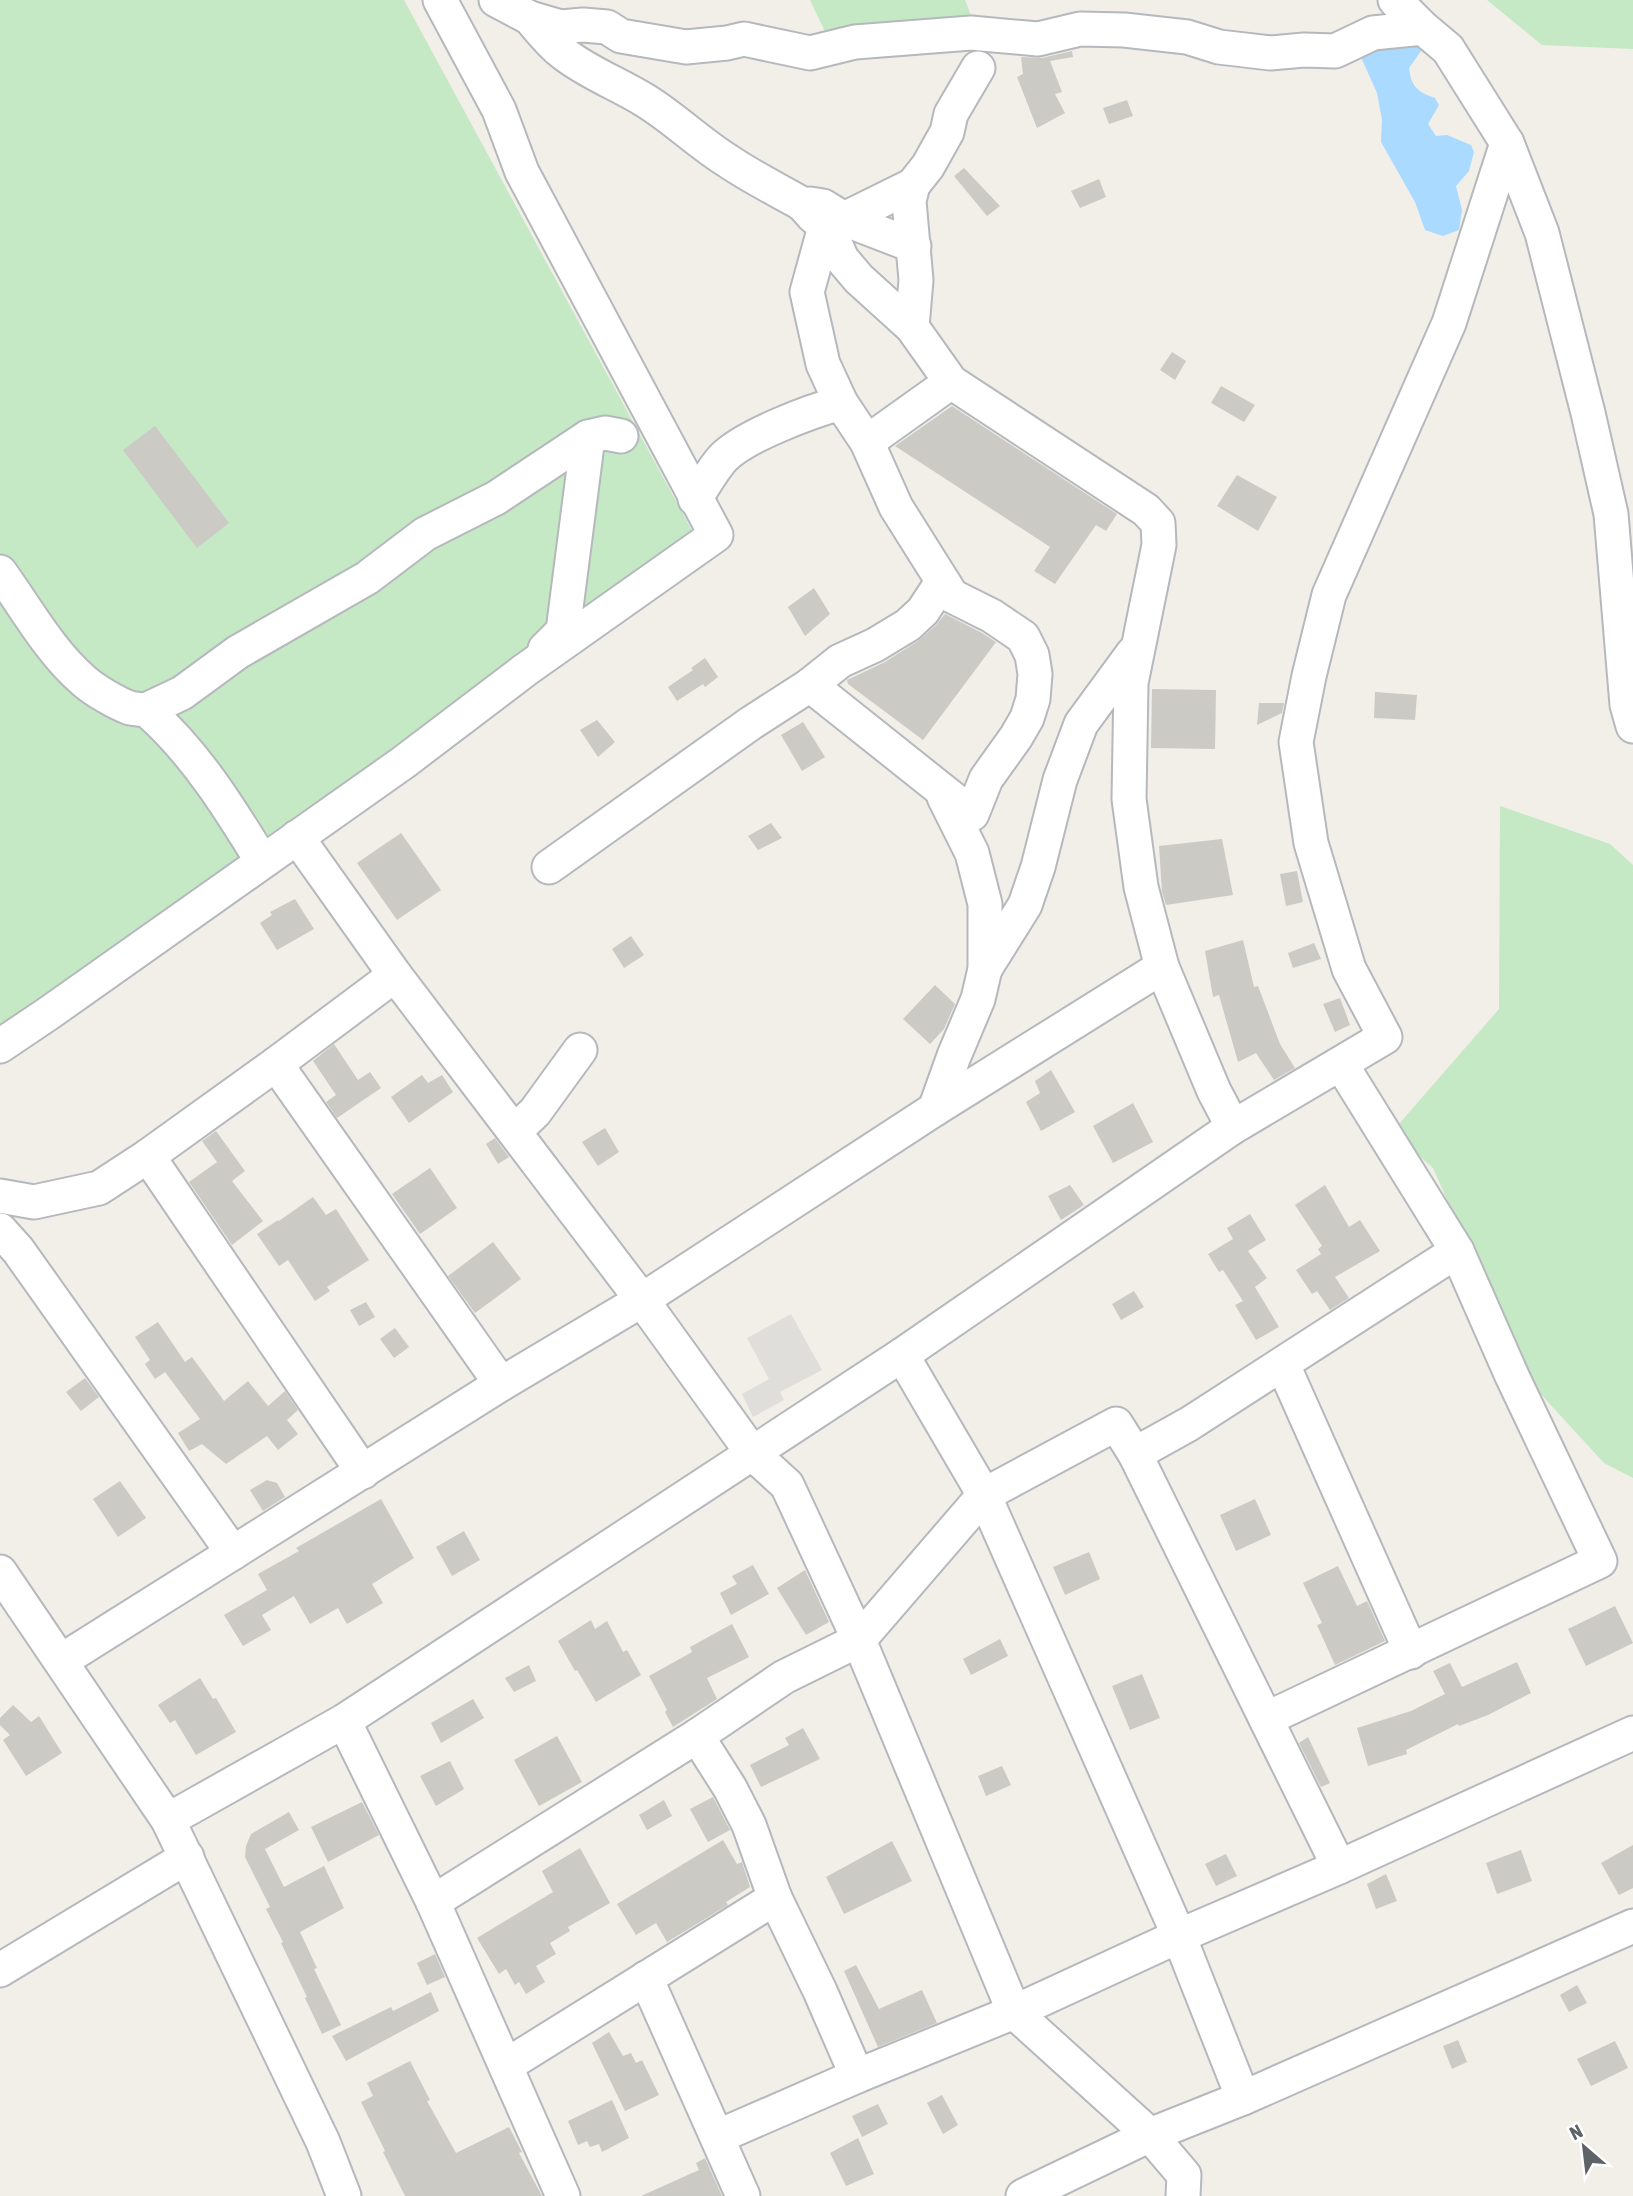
<svg xmlns="http://www.w3.org/2000/svg" width="1633" height="2196" viewBox="0 0 1633 2196" font-family="'Asap Condensed',sans-serif">
  <style>
    .industrial { fill: #e0deda }
    .green { fill: #c5e8c5 }
    .water { fill: #aadaff }
    .building { fill: #cccac5 }
    .lines { fill: none; stroke-linecap: round; stroke-linejoin: round }
    .minor-casing { stroke: #b5b8bc; stroke-width: 37 }
    .minor { stroke: #fff; stroke-width: 33 }
  </style>
  <rect width="100%" height="100%" fill="#f1efe8"/>
  <path class="industrial" d="M 791,1314 L 822,1370 L 780,1392 L 784,1400 L 753,1417 L 742,1394 L 769,1379 L 747,1338 Z"/>
  <g class="green">
    <path d="M 0,0 L 404,0 L 696,538 L 0,1026 Z"/>
    <path d="M 810,0 L 965,0 L 975,26 L 966,15 L 971,33 L 832,46 Z"/>
    <path d="M 1487,0 L 1633,0 L 1633,49 L 1542,45 Z"/>
    <path d="M 1500,806 L 1610,844 L 1633,865 L 1633,1478 L 1604,1463 L 1525,1377 L 1433,1168 L 1392,1132 L 1499,1009 Z"/>
  </g>
  <path class="water" d="M 1409,36 L 1421,51 L 1409,68 C 1411,86 1417,92 1435,98 L 1439,105 L 1428,124 L 1436,136 L 1447,135 L 1471,145 L 1474,152 L 1469,171 L 1456,186 L 1462,210 L 1459,230 L 1443,236 L 1425,230 L 1415,202 L 1381,142 L 1382,120 L 1377,93 L 1360,55 Z"/>
  <g class="building">
    <path d="M 1072,51 L 1073,57 L 1050,61 L 1062,92 L 1055,94 L 1065,113 L 1037,128 L 1017,77 L 1023,74 L 1021,57 L 1042,58 Z"/>
    <path d="M 1127,100 L 1133,116 L 1109,124 L 1103,108 Z"/>
    <path d="M 964,168 L 1000,206 L 987,216 L 954,176 Z"/>
    <path d="M 1099,179 L 1106,197 L 1080,208 L 1071,191 Z"/>
    <path d="M 1172,352 L 1186,361 L 1175,380 L 1160,370 Z"/>
    <path d="M 1221,386 L 1255,405 L 1244,422 L 1211,403 Z"/>
    <path d="M 952,406 L 1117,514 L 1106,531 L 1096,525 L 1055,584 L 1034,571 L 1050,547 L 895,446 Z"/>
    <path d="M 155,426 L 229,523 L 197,548 L 123,450 Z"/>
    <path d="M 1237,475 L 1277,497 L 1258,531 L 1217,506 Z"/>
    <path d="M 814,588 L 830,614 L 805,636 L 788,607 Z"/>
    <path d="M 945,614 L 982,633 L 996,642 L 923,740 L 848,684 L 847,680 L 885,662 L 918,641 L 936,625 Z"/>
    <path d="M 705,658 L 718,677 L 705,687 L 703,684 L 677,701 L 668,687 L 693,670 L 691,668 Z"/>
    <path d="M 1152,689 L 1216,690 L 1215,749 L 1151,748 Z"/>
    <path d="M 1375,692 L 1417,695 L 1415,720 L 1374,718 Z"/>
    <path d="M 1259,703 L 1284,703 L 1282,713 L 1257,725 Z"/>
    <path d="M 597,720 L 615,742 L 598,757 L 580,730 Z"/>
    <path d="M 803,722 L 825,757 L 802,771 L 781,735 Z"/>
    <path d="M 771,823 L 782,838 L 758,850 L 748,836 Z"/>
    <path d="M 401,833 L 441,890 L 397,920 L 357,863 Z"/>
    <path d="M 1222,839 L 1233,895 L 1166,905 L 1162,892 L 1159,846 Z"/>
    <path d="M 1297,871 L 1303,902 L 1286,906 L 1280,874 Z"/>
    <path d="M 295,899 L 314,929 L 277,950 L 260,923 L 272,915 L 270,912 Z"/>
    <path d="M 631,936 L 644,955 L 624,968 L 612,949 Z"/>
    <path d="M 1243,940 L 1254,987 L 1258,986 L 1280,1044 L 1295,1068 L 1274,1080 L 1256,1053 L 1238,1062 L 1219,995 L 1213,997 L 1205,951 Z"/>
    <path d="M 1314,943 L 1321,959 L 1293,968 L 1288,953 Z"/>
    <path d="M 935,985 L 955,1004 L 944,1029 L 930,1044 L 903,1019 Z"/>
    <path d="M 1340,998 L 1350,1025 L 1335,1032 L 1323,1004 Z"/>
    <path d="M 334,1044 L 358,1080 L 370,1072 L 381,1088 L 337,1118 L 326,1102 L 336,1095 L 313,1061 Z"/>
    <path d="M 1051,1070 L 1075,1112 L 1041,1131 L 1026,1102 L 1040,1093 L 1035,1081 Z"/>
    <path d="M 422,1075 L 428,1083 L 442,1075 L 453,1092 L 409,1123 L 391,1097 Z"/>
    <path d="M 1133,1103 L 1153,1142 L 1113,1163 L 1093,1126 Z"/>
    <path d="M 605,1128 L 619,1152 L 598,1166 L 582,1142 Z"/>
    <path d="M 216,1131 L 245,1171 L 232,1181 L 263,1221 L 232,1245 L 189,1182 L 217,1162 L 202,1141 Z"/>
    <path d="M 495,1138 L 509,1157 L 498,1164 L 486,1144 Z"/>
    <path d="M 430,1168 L 457,1208 L 420,1234 L 392,1194 Z"/>
    <path d="M 1070,1185 L 1084,1205 L 1061,1220 L 1048,1196 Z"/>
    <path d="M 1325,1185 L 1349,1227 L 1360,1220 L 1380,1251 L 1335,1277 L 1349,1298 L 1330,1310 L 1317,1291 L 1312,1294 L 1296,1270 L 1321,1254 L 1318,1249 L 1322,1246 L 1295,1205 Z"/>
    <path d="M 313,1197 L 326,1215 L 336,1209 L 369,1260 L 327,1287 L 330,1291 L 315,1301 L 288,1260 L 279,1266 L 257,1234 L 278,1220 L 279,1221 Z"/>
    <path d="M 1250,1214 L 1266,1240 L 1248,1251 L 1267,1278 L 1255,1287 L 1279,1327 L 1256,1340 L 1235,1305 L 1243,1301 L 1223,1270 L 1219,1272 L 1208,1254 L 1233,1239 L 1227,1228 Z"/>
    <path d="M 493,1242 L 521,1279 L 475,1313 L 448,1276 Z"/>
    <path d="M 1134,1291 L 1144,1307 L 1121,1320 L 1112,1304 Z"/>
    <path d="M 366,1302 L 375,1317 L 359,1326 L 350,1310 Z"/>
    <path d="M 158,1322 L 185,1362 L 192,1357 L 224,1401 L 248,1381 L 268,1406 L 285,1391 L 298,1410 L 287,1420 L 298,1434 L 278,1450 L 267,1436 L 226,1464 L 202,1444 L 189,1451 L 178,1433 L 200,1419 L 165,1372 L 155,1379 L 145,1364 L 150,1360 L 135,1337 Z"/>
    <path d="M 395,1328 L 409,1347 L 394,1358 L 380,1339 Z"/>
    <path d="M 85,1378 L 99,1397 L 81,1411 L 66,1392 Z"/>
    <path d="M 267,1480 L 277,1483 L 285,1497 L 263,1511 L 250,1490 Z"/>
    <path d="M 120,1481 L 146,1518 L 118,1537 L 93,1499 Z"/>
    <path d="M 381,1499 L 414,1558 L 372,1584 L 383,1603 L 347,1624 L 338,1608 L 310,1624 L 294,1596 L 262,1615 L 271,1630 L 243,1646 L 224,1615 L 267,1590 L 258,1574 L 299,1551 L 296,1548 Z"/>
    <path d="M 1255,1499 L 1271,1535 L 1236,1551 L 1220,1515 Z"/>
    <path d="M 464,1531 L 480,1560 L 452,1576 L 436,1547 Z"/>
    <path d="M 1089,1552 L 1100,1579 L 1065,1595 L 1053,1567 Z"/>
    <path d="M 753,1565 L 769,1594 L 731,1615 L 720,1593 L 737,1584 L 732,1576 Z"/>
    <path d="M 1338,1566 L 1357,1606 L 1367,1601 L 1385,1641 L 1335,1665 L 1317,1625 L 1322,1623 L 1303,1583 Z"/>
    <path d="M 805,1570 L 829,1622 L 806,1635 L 777,1588 Z"/>
    <path d="M 1615,1606 L 1633,1643 L 1586,1666 L 1568,1629 Z"/>
    <path d="M 591,1620 L 595,1629 L 607,1621 L 623,1652 L 627,1650 L 641,1675 L 596,1702 L 577,1670 L 575,1671 L 558,1641 Z"/>
    <path d="M 732,1624 L 749,1657 L 707,1678 L 717,1699 L 673,1727 L 665,1712 L 667,1710 L 649,1676 L 692,1652 L 690,1647 Z"/>
    <path d="M 1000,1639 L 1008,1656 L 971,1675 L 963,1659 Z"/>
    <path d="M 1517,1662 L 1531,1693 L 1488,1715 L 1459,1726 L 1458,1724 L 1406,1750 L 1407,1754 L 1368,1766 L 1357,1728 L 1411,1711 L 1445,1694 L 1433,1671 L 1450,1663 L 1462,1687 Z"/>
    <path d="M 529,1665 L 536,1681 L 514,1692 L 505,1678 Z"/>
    <path d="M 1142,1674 L 1160,1718 L 1130,1730 L 1112,1686 Z"/>
    <path d="M 200,1678 L 213,1699 L 216,1698 L 236,1732 L 196,1755 L 175,1720 L 170,1723 L 158,1705 Z"/>
    <path d="M 473,1699 L 484,1718 L 441,1743 L 431,1723 Z"/>
    <path d="M 13,1705 L 31,1722 L 39,1716 L 62,1753 L 26,1776 L 3,1740 L 10,1735 L 0,1725 L 0,1718 Z"/>
    <path d="M 803,1728 L 820,1759 L 761,1787 L 750,1765 L 789,1745 L 785,1738 Z"/>
    <path d="M 557,1736 L 582,1782 L 539,1806 L 514,1760 Z"/>
    <path d="M 1308,1737 L 1330,1783 L 1321,1787 L 1299,1743 Z"/>
    <path d="M 450,1761 L 464,1789 L 436,1806 L 420,1776 Z"/>
    <path d="M 1002,1766 L 1011,1785 L 986,1796 L 978,1776 Z"/>
    <path d="M 713,1797 L 730,1830 L 708,1842 L 690,1809 Z"/>
    <path d="M 664,1800 L 672,1816 L 647,1830 L 639,1815 Z"/>
    <path d="M 362,1802 L 379,1835 L 328,1862 L 311,1827 Z"/>
    <path d="M 289,1812 L 299,1830 L 265,1849 L 284,1887 L 324,1866 L 344,1908 L 300,1932 L 317,1968 L 314,1969 L 341,2025 L 322,2034 L 305,1998 L 307,1997 L 281,1943 L 283,1942 L 266,1909 L 270,1907 L 245,1857 L 246,1846 L 251,1834 Z"/>
    <path d="M 723,1840 L 737,1864 L 742,1862 L 750,1887 L 726,1902 L 728,1905 L 667,1942 L 656,1923 L 636,1935 L 617,1904 Z"/>
    <path d="M 892,1841 L 912,1881 L 844,1914 L 826,1877 Z"/>
    <path d="M 1633,1845 L 1633,1888 L 1619,1895 L 1601,1863 Z"/>
    <path d="M 580,1848 L 610,1903 L 568,1927 L 570,1931 L 550,1943 L 556,1954 L 536,1966 L 545,1982 L 526,1994 L 519,1982 L 515,1985 L 506,1969 L 499,1974 L 477,1938 L 553,1892 L 542,1871 Z"/>
    <path d="M 1521,1850 L 1532,1881 L 1497,1894 L 1486,1863 Z"/>
    <path d="M 1226,1854 L 1237,1876 L 1216,1886 L 1205,1864 Z"/>
    <path d="M 1386,1874 L 1397,1901 L 1376,1909 L 1367,1884 Z"/>
    <path d="M 435,1954 L 445,1977 L 427,1985 L 417,1963 Z"/>
    <path d="M 856,1965 L 879,2009 L 922,1990 L 937,2023 L 878,2047 L 844,1971 Z"/>
    <path d="M 1577,1985 L 1587,2003 L 1569,2012 L 1560,1995 Z"/>
    <path d="M 431,1992 L 439,2011 L 346,2061 L 332,2036 L 391,2007 L 393,2011 Z"/>
    <path d="M 609,2032 L 623,2056 L 631,2053 L 636,2063 L 642,2060 L 659,2095 L 625,2111 L 592,2043 Z"/>
    <path d="M 1458,2040 L 1467,2062 L 1452,2069 L 1443,2046 Z"/>
    <path d="M 1615,2041 L 1628,2068 L 1591,2086 L 1577,2059 Z"/>
    <path d="M 410,2061 L 430,2100 L 427,2101 L 456,2153 L 509,2127 L 522,2152 L 519,2153 L 542,2196 L 405,2196 L 383,2152 L 385,2151 L 361,2102 L 373,2096 L 367,2083 Z"/>
    <path d="M 942,2095 L 958,2125 L 943,2134 L 927,2103 Z"/>
    <path d="M 612,2100 L 629,2138 L 602,2152 L 599,2144 L 590,2147 L 587,2141 L 578,2145 L 568,2121 Z"/>
    <path d="M 878,2104 L 888,2124 L 862,2137 L 852,2116 Z"/>
    <path d="M 858,2138 L 874,2174 L 846,2186 L 830,2153 Z"/>
    <path d="M 705,2158 L 722,2196 L 641,2196 L 699,2170 L 696,2163 Z"/>
  </g>
  <g class="lines">
    <defs>
      <g id="minor">
        <path d="M 496,0 L 530,18 L 561,27 L 583,25 L 607,27 L 621,36 L 686,47 L 727,43 L 744,39 L 810,53 L 855,42 L 971,33 L 1038,39 L 1080,29 L 1124,30 L 1187,37 L 1219,47 L 1270,53 L 1304,50 L 1335,51 L 1373,33 L 1423,28"/>
        <path d="M 1395,0 L 1423,28 L 1448,49 L 1507,143 L 1542,233 L 1588,413 L 1611,514 L 1627,705 L 1633,726"/>
        <path d="M 530,18 C 541,31 550,43 563,53 C 588,73 619,84 646,101 C 675,119 699,143 728,161 C 750,176 774,188 797,201 C 811,208 808,218 826,223 L 842,259 L 859,279 L 912,327 L 951,382 L 1146,510 L 1158,523 L 1159,545 L 1131,683 L 1129,799 L 1141,887 L 1162,967 L 1214,1091 L 1233,1127"/>
        <path d="M 810,204 L 823,206 L 844,219 L 913,185"/>
        <path d="M 831,225 L 844,219 L 914,246"/>
        <path d="M 912,327 L 916,280 L 909,201 L 913,185 L 928,166 L 947,132 L 951,114 L 978,68"/>
        <path d="M 867,442 L 951,382"/>
        <path d="M 695,499 C 704,486 712,470 723,458 C 744,436 811,411 841,403"/>
        <path d="M 0,572 C 26,608 50,652 84,681 C 94,690 118,704 130,708 C 137,710 144,708 150,713 C 196,754 230,809 262,861"/>
        <path d="M 545,649 L 563,631 L 588,437"/>
        <path d="M 810,685 L 972,814 L 986,779 L 1016,737 L 1027,718 L 1033,699 L 1035,674 L 1032,655 L 1023,637 L 992,616 L 952,596 L 896,507 L 867,442 L 841,403 L 823,364 L 807,292 L 826,223"/>
        <path d="M 146,710 L 182,693 L 238,652 L 367,578 L 425,534 L 496,498 L 588,437 L 605,433 L 621,436"/>
        <path d="M 297,837 L 395,975 L 642,1300 L 753,1454 L 787,1485 L 859,1640 L 1014,2012 L 1150,2135 L 1184,2175 L 1183,2196"/>
        <path d="M 549,867 L 751,723 L 810,685 L 840,661 L 875,645 L 908,625 L 923,611 L 942,582"/>
        <path d="M 985,969 L 1025,905 L 1038,867 L 1060,780 L 1081,724 L 1133,653"/>
        <path d="M 0,1046 L 49,1013 L 404,762 L 525,670 L 716,535 L 522,172 L 499,110 L 440,0"/>
        <path d="M 276,1064 L 501,1384"/>
        <path d="M 935,1109 L 954,1056 L 978,999 L 985,969 L 985,904 L 972,853 L 944,797"/>
        <path d="M 515,1131 L 535,1112 L 580,1050"/>
        <path d="M 148,1156 L 363,1472"/>
        <path d="M 0,1196 L 34,1202 L 99,1188 L 148,1156 L 276,1064 L 395,975"/>
        <path d="M 0,1230 L 18,1250 L 233,1553"/>
        <path d="M 902,1355 L 984,1495 L 1179,1936 L 1243,2098"/>
        <path d="M 1283,1365 L 1411,1652"/>
        <path d="M 1135,1454 L 1189,1424 L 1457,1251"/>
        <path d="M 0,1572 L 168,1820 L 323,2142 L 344,2196"/>
        <path d="M 61,1661 L 501,1384 L 642,1300 L 935,1109 L 1162,967"/>
        <path d="M 1266,1719 L 1600,1561 L 1512,1376 L 1457,1251 L 1341,1064"/>
        <path d="M 344,1721 L 433,1902 L 563,2196"/>
        <path d="M 697,1736 L 730,1788 L 749,1825 L 775,1898 L 820,1991 L 857,2076"/>
        <path d="M 168,1820 L 344,1721 L 902,1355 L 1233,1127 L 1385,1037 L 1349,969 L 1311,843 L 1296,742 L 1309,676 L 1329,595 L 1449,323 L 1507,143"/>
        <path d="M 433,1902 L 697,1736 L 784,1677 L 859,1640 L 984,1495 L 1116,1424 L 1135,1454 L 1339,1867"/>
        <path d="M 0,1970 L 187,1857"/>
        <path d="M 646,1978 L 743,2196"/>
        <path d="M 507,2065 L 775,1898"/>
        <path d="M 717,2137 L 857,2076 L 1014,2012 L 1179,1936 L 1339,1867 L 1633,1733"/>
        <path d="M 1023,2196 L 1150,2135 L 1243,2098 L 1633,1926"/>
      </g>
    </defs>
    <use href="#minor" class="minor-casing"/>
    <use href="#minor" class="minor"/>
  </g>
  <g transform="translate(1584 2147) rotate(332)" stroke="#ffffff" stroke-width="5" paint-order="stroke">
  <path d="M0-5L12 26L0 18L-12 26Z" fill="#5f6368"/>
  <text y="-10" font-size="19" font-weight="bold" text-anchor="middle" fill="#5f6368">N</text>
  </g>
</svg>
